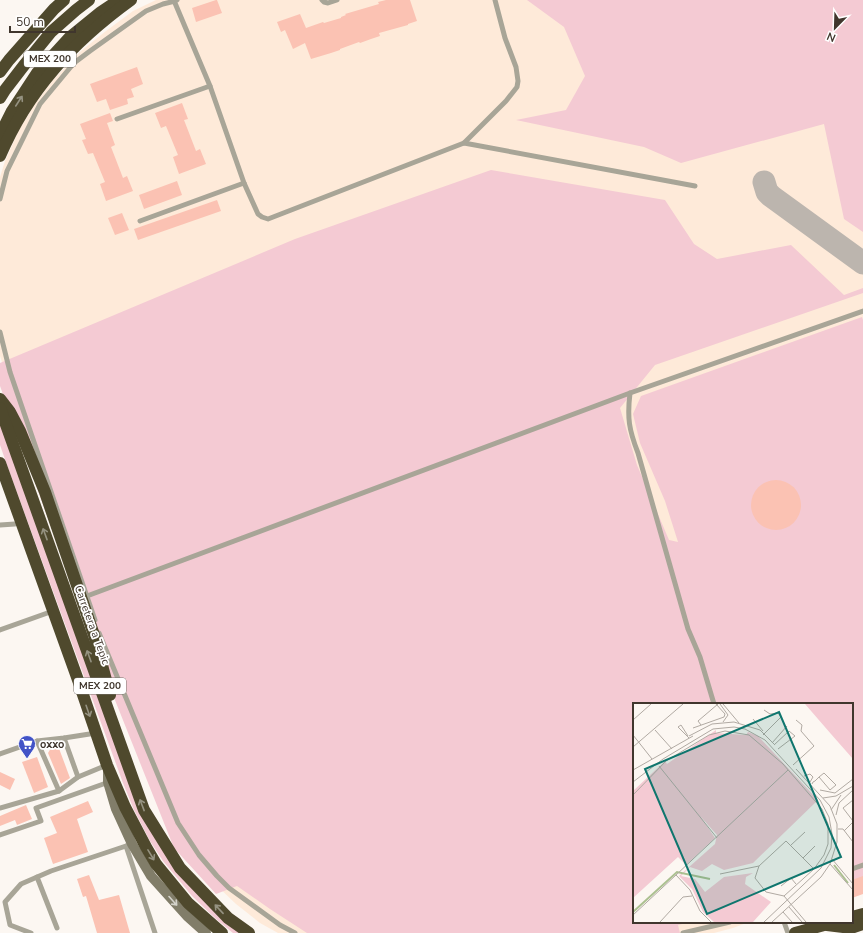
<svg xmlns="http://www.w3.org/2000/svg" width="863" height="933" viewBox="0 0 863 933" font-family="'Nunito Sans',sans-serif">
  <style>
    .built { fill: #feead9 }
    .green { fill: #f4cad3 }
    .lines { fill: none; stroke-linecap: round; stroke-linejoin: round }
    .taxiway { stroke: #bcb5ae; stroke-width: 23 }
    .building { fill: #fbc2b3 }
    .lane { stroke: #a8a597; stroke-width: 5 }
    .secondary { stroke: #817d69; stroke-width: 10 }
    .highway { stroke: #4f492d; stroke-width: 12 }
    .oneway { stroke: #959281 }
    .oneway2 { stroke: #d3d2ca }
    .labels { text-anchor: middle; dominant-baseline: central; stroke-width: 3.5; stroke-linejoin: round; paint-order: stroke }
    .shield { fill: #fff; stroke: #79726c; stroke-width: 1 }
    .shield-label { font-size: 10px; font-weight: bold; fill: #40362d }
    .street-label { font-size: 11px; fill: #40362d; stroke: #fff }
    .poi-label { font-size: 11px; font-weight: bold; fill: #40362d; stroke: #fff; text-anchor: start }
    .inset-river { fill: none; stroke: #abc090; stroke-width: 2 }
    .inset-road { fill: none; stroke: #b1aaa3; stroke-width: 1 }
    .view { fill: #0f766e; fill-opacity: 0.15; stroke: #0f766e; stroke-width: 2 }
    .inset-edge { fill: none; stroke: #40362d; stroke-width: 2 }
  </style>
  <rect width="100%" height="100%" fill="#fcf7f2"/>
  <path class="built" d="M 156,0 L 863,0 L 863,876 L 852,704 L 634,704 L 634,922 L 749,922 L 733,928 L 714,933 L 278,933 L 260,923 L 236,904 L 214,883 L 6,375 L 0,356 L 0,177 L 5,161 L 19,130 L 35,104 L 52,81 L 81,51 L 106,31 L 133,11 Z"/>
  <g class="green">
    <path d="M 527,0 L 863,0 L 863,232 L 844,219 L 824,124 L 681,163 L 644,147 L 516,120 L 566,110 L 585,76 L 564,27 Z"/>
    <path d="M 491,170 L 665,200 L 694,244 L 717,259 L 791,245 L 844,295 L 863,288 L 863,293 L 655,365 L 620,408 L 637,465 L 669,540 L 678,542 L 665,501 L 640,443 L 633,414 L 641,396 L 862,317 L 863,320 L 863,880 L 852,884 L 852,704 L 634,704 L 634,922 L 691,922 L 678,925 L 680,933 L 307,933 L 270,909 L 237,886 L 216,894 L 174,848 L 103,670 L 0,386 L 0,363 L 295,239 Z"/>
    <path d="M 0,422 L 154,835 L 244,933 L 233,933 L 216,919 L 192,896 L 178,879 L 163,861 L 150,841 L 134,810 L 123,783 L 7,465 L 0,445 Z"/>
  </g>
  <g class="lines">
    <path class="taxiway" d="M 764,182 L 767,192 L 771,196 L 863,263"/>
  </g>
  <g class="building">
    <path d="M 216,0 L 217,0 L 222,13 L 196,22 L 192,8 Z"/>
    <path d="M 386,0 L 410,0 L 417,21 L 408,24 L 408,25 L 379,33 L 380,36 L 371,39 L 360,43 L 359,42 L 340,49 L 340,50 L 331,53 L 311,59 L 305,43 L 293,49 L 285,30 L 281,32 L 277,22 L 300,14 L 306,28 L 323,22 L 324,23 L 341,18 L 341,17 L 346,15 L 345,14 L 379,4 L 378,2 Z"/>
    <path d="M 137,67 L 143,84 L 131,89 L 134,97 L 127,99 L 128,104 L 110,110 L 106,99 L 97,102 L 90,84 Z"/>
    <path d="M 182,103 L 188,119 L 184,120 L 196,151 L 200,149 L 206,164 L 179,174 L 173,157 L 178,155 L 166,126 L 161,128 L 155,113 Z"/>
    <path d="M 110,113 L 113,121 L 107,123 L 115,145 L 111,147 L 123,178 L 127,176 L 133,191 L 106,201 L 100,184 L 105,182 L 93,153 L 88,154 L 82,140 L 86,139 L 80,124 Z"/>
    <path d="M 177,181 L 182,195 L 144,209 L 139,195 Z"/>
    <path d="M 217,200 L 221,211 L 138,240 L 134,229 Z"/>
    <path d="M 122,213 L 129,230 L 115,235 L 108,218 Z"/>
    <circle cx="776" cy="505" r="25"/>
    <path d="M 54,743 L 57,743 L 70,778 L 61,784 L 48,753 Z"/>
    <path d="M 37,757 L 48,787 L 34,793 L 22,762 Z"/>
    <path d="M 0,772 L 15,779 L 10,790 L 0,785 Z"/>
    <path d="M 88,801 L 93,812 L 77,819 L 88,852 L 53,864 L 44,838 L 57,833 L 50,817 Z"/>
    <path d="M 26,805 L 32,819 L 17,825 L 15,820 L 0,826 L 0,816 Z"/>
    <path d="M 89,875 L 99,900 L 119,895 L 130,933 L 97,933 L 86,896 L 83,897 L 77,879 Z"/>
    <path d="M 863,876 L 863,894 L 852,898 L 852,880 Z"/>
  </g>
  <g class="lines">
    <g class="lane">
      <path d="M 177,0 L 175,1 L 175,3 L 210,86 L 244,183 L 258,214 L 262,217 L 268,219 L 464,143 L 506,101 L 517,87 L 518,81 L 516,67 L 505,38 L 495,0"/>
      <path d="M 322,0 L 324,2 L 328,3 L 337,0"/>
      <path d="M 117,119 L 210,86"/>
      <path d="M 464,143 L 695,186"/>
      <path d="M 0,199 L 7,171 L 40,104 L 74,63 L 90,51 L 146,11 L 163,4 L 175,1"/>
      <path d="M 140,221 L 244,183"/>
      <path d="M 0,332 L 10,372 L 95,620"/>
      <path d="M 630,393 C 627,418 629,430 638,453 L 688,629 L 700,657 L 714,704"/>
      <path d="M 0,525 L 15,524"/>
      <path d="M 87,596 L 630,393 L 863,311"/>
      <path d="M 0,630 L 53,611"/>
      <path d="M 99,633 L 178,823 L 199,855 L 217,876 L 229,888 L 280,925 L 295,933"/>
      <path d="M 64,738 L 78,777"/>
      <path d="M 37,741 L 59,791"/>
      <path d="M 0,754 L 37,741 L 64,738 L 96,733"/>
      <path d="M 0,808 L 59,791 L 78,777 L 107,765"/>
      <path d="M 0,835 L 41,821 L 36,808 L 109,782"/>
      <path d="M 126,846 L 155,933"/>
      <path d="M 852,869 L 863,865"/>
      <path d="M 37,877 L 57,928"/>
      <path d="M 784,922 L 788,933"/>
      <path d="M 31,933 L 10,925 L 5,902 L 21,884 L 51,871 L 132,844"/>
      <path d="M 683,933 L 730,922"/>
    </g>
    <path class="secondary" d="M 108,770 L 108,782 L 116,809 L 132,844 L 151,876 L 187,916 L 206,933"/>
    <g class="highway">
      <path d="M 0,72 L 9,60 L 54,9 L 64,0"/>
      <path d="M 0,98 L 5,90 L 25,64 L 51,32 L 76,10 L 89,0"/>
      <path d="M 0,135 L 12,111 L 37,73 L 69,38 L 101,12 L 116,2"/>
      <path d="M 0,156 C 28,90 73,42 131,0"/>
      <path d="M 0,399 L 10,412 L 20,431 L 45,492 L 94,635 L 110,695"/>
      <path d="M 0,408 L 144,810 L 180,868 L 228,918 L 249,933"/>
      <path d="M 0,463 L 78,680 L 107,765 L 125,807 L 146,847 L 156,864 L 188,903 L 222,933"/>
      <path d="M 852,917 L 863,914"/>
      <path d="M 827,925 L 851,928 L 863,924"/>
      <path d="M 795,933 L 835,922"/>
    </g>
  </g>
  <defs><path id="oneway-shaft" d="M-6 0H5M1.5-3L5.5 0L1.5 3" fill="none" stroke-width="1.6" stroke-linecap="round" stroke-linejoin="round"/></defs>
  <g class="oneway">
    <use href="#oneway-shaft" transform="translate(19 101) rotate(-57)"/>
    <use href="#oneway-shaft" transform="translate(45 534) rotate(-110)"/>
    <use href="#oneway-shaft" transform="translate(89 656) rotate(-110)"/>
    <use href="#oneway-shaft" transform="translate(88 711) rotate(71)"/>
    <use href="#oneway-shaft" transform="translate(142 805) rotate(-111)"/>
    <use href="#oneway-shaft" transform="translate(151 855) rotate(59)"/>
    <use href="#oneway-shaft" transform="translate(219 909) rotate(-133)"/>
  </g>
  <use class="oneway2" href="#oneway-shaft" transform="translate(173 901) rotate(48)"/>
  <defs>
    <symbol id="supermarket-pin" viewBox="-11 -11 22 30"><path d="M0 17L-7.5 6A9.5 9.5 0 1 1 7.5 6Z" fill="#4253c7" stroke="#fff"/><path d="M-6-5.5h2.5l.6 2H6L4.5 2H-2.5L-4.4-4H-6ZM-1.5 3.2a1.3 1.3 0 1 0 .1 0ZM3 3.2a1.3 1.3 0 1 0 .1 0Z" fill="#fff"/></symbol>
  </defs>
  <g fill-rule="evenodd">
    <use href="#supermarket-pin" x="17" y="734" width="20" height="27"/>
  </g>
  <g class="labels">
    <g class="shield">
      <rect x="24" y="51" width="52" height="16" rx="3"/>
      <rect x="74" y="678" width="52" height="16" rx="3"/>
    </g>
    <g class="shield-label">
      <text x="50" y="59">MEX 200</text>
      <text x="100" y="686">MEX 200</text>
    </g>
    <g class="street-label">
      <text transform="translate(92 625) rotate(70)">Carretera a Tepic</text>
    </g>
    <g class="poi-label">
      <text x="40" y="744">oxxo</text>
    </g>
  </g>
  <g transform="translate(633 703)">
    <rect width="220" height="220" fill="#fcf7f2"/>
    <path d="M 172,1 L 220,1 L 220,56 L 198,31 ZM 83,27 L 83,30 L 113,32 L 115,29 L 125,33 L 185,97 L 120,160 L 91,167 L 79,161 L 69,168 L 57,164 L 48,173 L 62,176 L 72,189 L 91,174 L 120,170 L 113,174 L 112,181 L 138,199 L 120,219 L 81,219 L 70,209 L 59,186 L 46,173 L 82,141 L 84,132 L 68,114 L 82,135 L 53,162 L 45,154 L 0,195 L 0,88 L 32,58 L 34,61 Z" fill="#f4cad3"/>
    <path class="inset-river" d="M 201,162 L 215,180M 0,209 L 44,169 L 77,176"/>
    <path class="inset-road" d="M 87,1 L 95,12 L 90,19M 90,1 L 106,20M 120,16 L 130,28M 0,17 L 18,1M 68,22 L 65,18 L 85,1M 60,25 L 91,14 L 92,11 L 83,1M 22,27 L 39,46M 0,32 L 19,56M 130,32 L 148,14 L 145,10 L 137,11 L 131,7M 55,33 L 48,22 L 45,24 L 56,35M 56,33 L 79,21 L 101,19 L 127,27 L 141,41M 139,40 L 154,23M 141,42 L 156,28 L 162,33 L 145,46M 0,44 L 50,1M 160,62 L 181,43 L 168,28 L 169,22 L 163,17M 26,63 L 84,135M 0,67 L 60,33M 171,73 L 177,71 L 180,74 L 177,79M 0,79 L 30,56 L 80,26 L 101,24 L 112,26 L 132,37 L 187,97 L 196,114 L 199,131 L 198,145 L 188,165 L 131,219M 179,81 L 180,79 L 182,78 L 186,74 L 191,70 L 203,82 L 197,87 L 186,74M 187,87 L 202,90 L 220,76M 0,92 L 33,58 L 76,32 L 92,28 L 116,32 L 150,61 L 189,106 L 195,121 L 195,141 L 191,152 L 181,166M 190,95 L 203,93 L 220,83M 220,97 L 210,105 L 220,118M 198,107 L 208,92M 203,112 L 206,100 L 220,87M 205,126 L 210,126 L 220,139M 211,128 L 220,119M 158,142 L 172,129M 170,155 L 182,143M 199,156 L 220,181M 197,161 L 220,187M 87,171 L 126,163M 148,183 L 158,175 L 163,181M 151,193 L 133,189 L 122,175 L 126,163 L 153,138 L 181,166 L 151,193 L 173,219M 156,204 L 169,219M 150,209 L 159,219M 0,212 L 43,172M 27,219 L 50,194 L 59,193M 78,219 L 67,208 L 57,187 L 43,172 L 155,67M 139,219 L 188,174 L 197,161 L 204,139 L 204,121 L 197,103 L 163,66"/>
    <path class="view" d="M 146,9 L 208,154 L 74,211 L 12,66 Z"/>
    <rect width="220" height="220" class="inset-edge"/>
  </g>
  <g transform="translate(835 28) rotate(203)" stroke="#ffffff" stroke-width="3" paint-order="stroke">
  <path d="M0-3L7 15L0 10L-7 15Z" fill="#40362d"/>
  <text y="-6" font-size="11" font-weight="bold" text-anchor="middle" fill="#40362d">N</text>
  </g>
  <path d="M10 26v6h65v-6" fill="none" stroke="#40362d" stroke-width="2"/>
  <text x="16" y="26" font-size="12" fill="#40362d" stroke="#ffffff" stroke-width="3" paint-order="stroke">50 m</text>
</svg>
